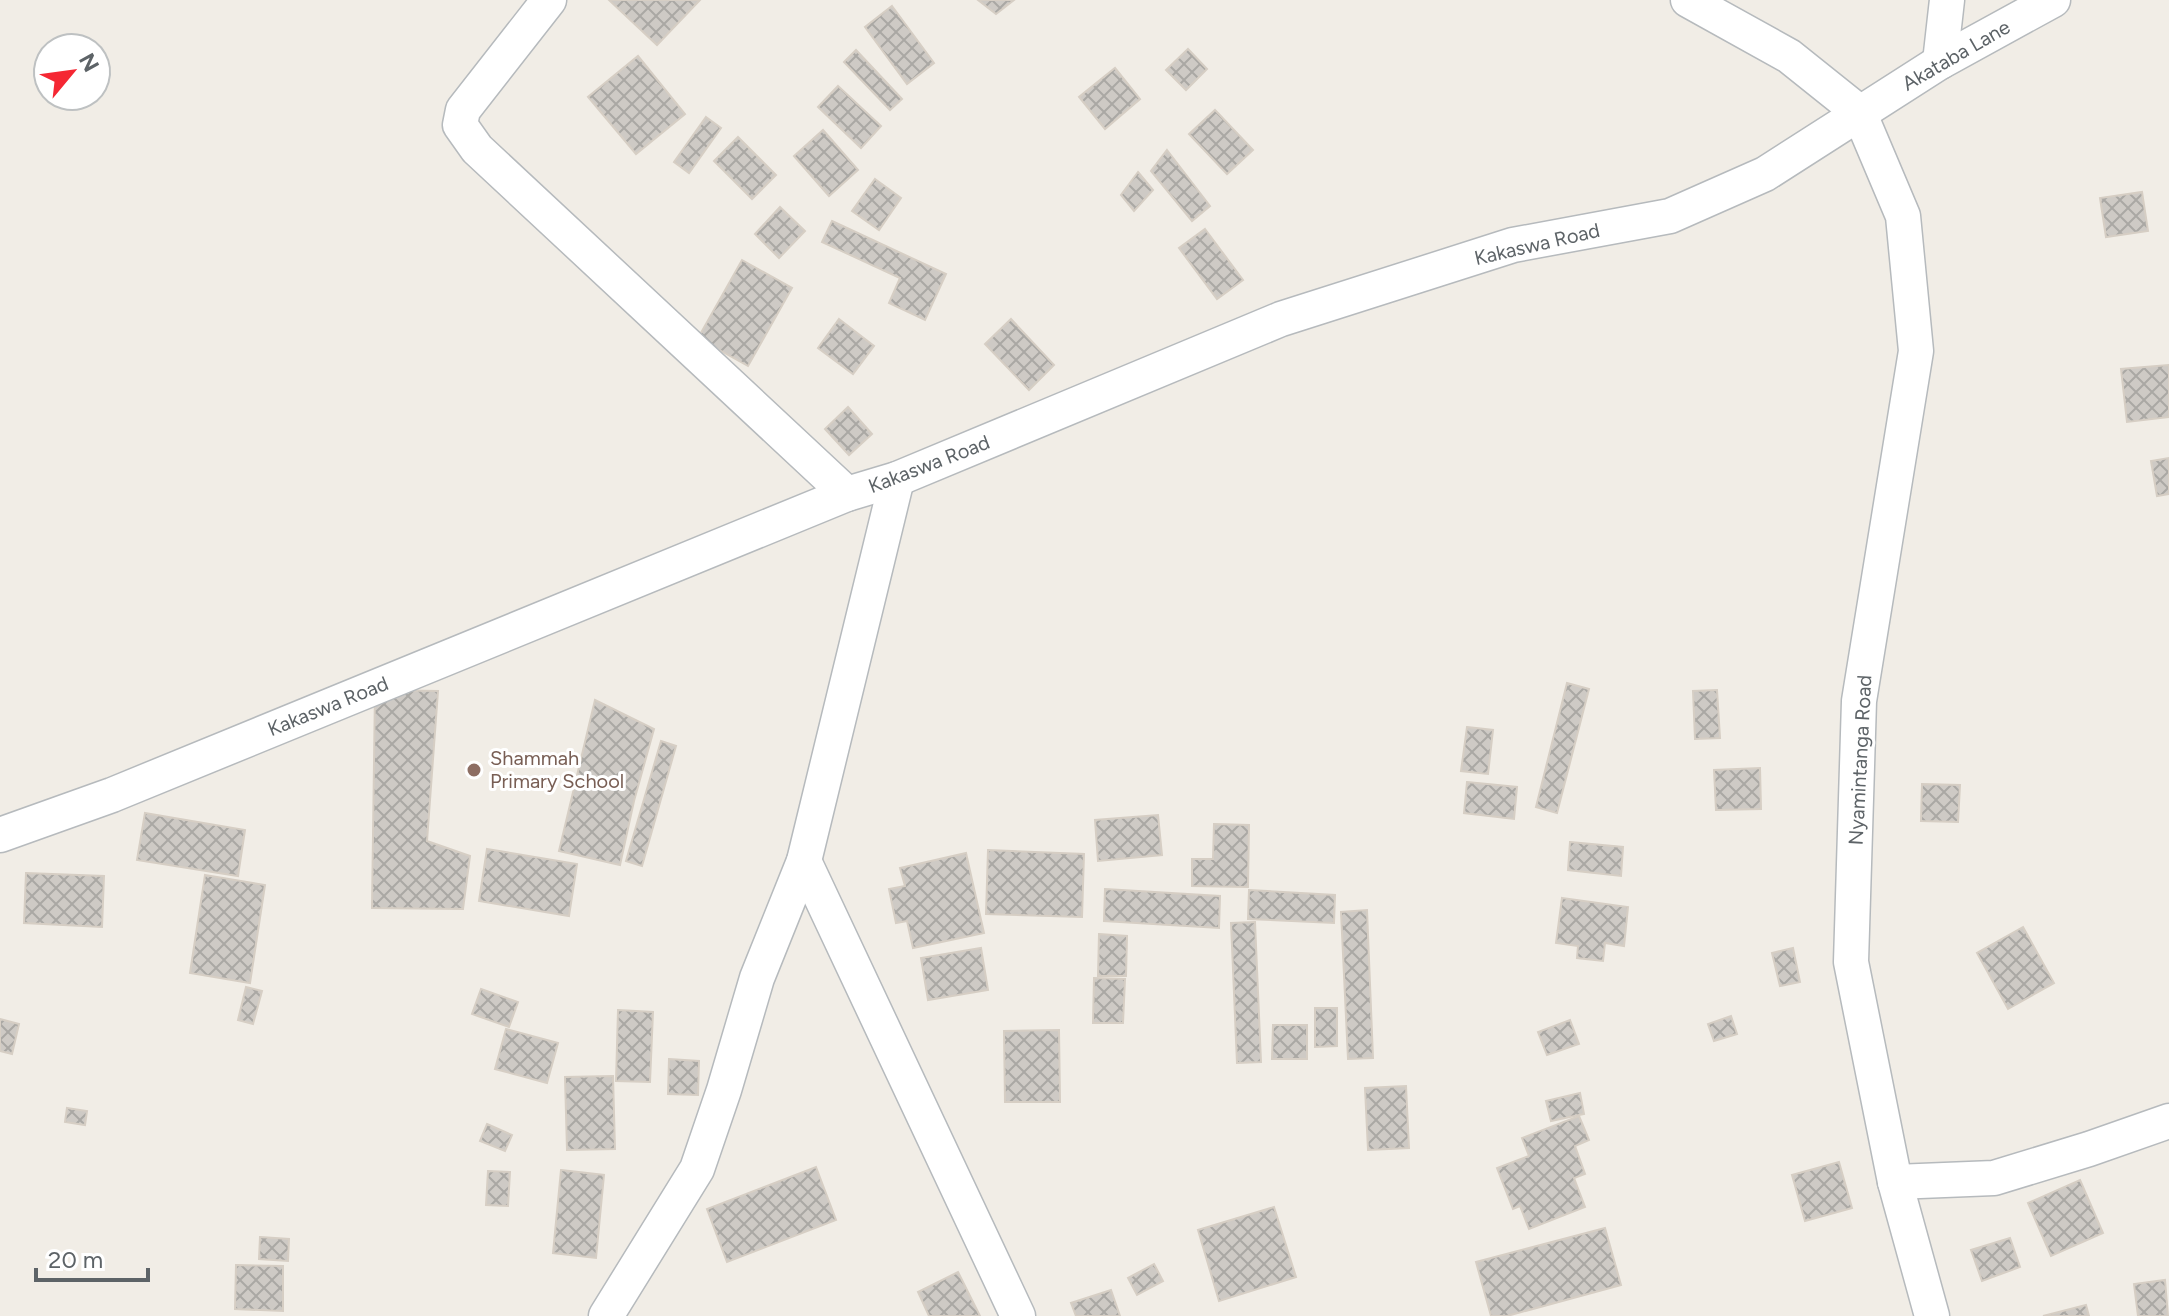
<svg xmlns="http://www.w3.org/2000/svg" width="2169" height="1316" viewBox="0 0 2169 1316" font-family="Figtree,sans-serif">
  <style>
    .building { fill: url(#building-cross-hatch); stroke: #d6cec4; stroke-width: 2 }
    .lines { fill: none; stroke-linecap: round; stroke-linejoin: round }
    .minor-casing { stroke: #b6babd; stroke-width: 37 }
    .minor { stroke: #fff; stroke-width: 34 }
    .education-dot { fill: #8d6e63; stroke: #fff; stroke-width: 3 }
    .labels { text-anchor: middle; dominant-baseline: central; stroke-width: 6; stroke-linejoin: round; paint-order: stroke }
    .street-label { font-size: 20px; fill: #5d6367; stroke: #fff }
    .education-label { font-size: 20px; fill: #785e54; stroke: #fff; text-anchor: start }
  </style>
  <defs>
    <pattern id="building-cross-hatch" width="8" height="8" patternUnits="userSpaceOnUse" patternTransform="scale(2)"><rect width="8" height="8" fill="#cecac5"/><path d="M0 0l8 8M0 8l8-8" fill="none" stroke="#aaa8a4"/></pattern>
  </defs>
  <rect width="100%" height="100%" fill="#f1ede6"/>
  <g class="building">
    <path d="M 609,0 L 700,0 L 657,45 Z"/>
    <path d="M 978,0 L 1014,0 L 996,14 Z"/>
    <path d="M 892,6 L 934,63 L 907,84 L 865,27 Z"/>
    <path d="M 1188,49 L 1207,69 L 1186,90 L 1166,70 Z"/>
    <path d="M 856,50 L 902,99 L 890,110 L 844,62 Z"/>
    <path d="M 638,56 L 685,114 L 636,154 L 588,97 Z"/>
    <path d="M 1115,68 L 1140,99 L 1105,129 L 1079,97 Z"/>
    <path d="M 838,86 L 881,126 L 861,148 L 818,107 Z"/>
    <path d="M 1215,110 L 1253,150 L 1227,174 L 1189,134 Z"/>
    <path d="M 706,117 L 721,128 L 689,173 L 674,162 Z"/>
    <path d="M 823,130 L 858,170 L 829,196 L 794,156 Z"/>
    <path d="M 738,137 L 776,175 L 752,199 L 714,161 Z"/>
    <path d="M 1167,150 L 1210,206 L 1192,221 L 1151,171 Z"/>
    <path d="M 1138,172 L 1153,190 L 1134,211 L 1121,195 Z"/>
    <path d="M 875,179 L 901,198 L 879,230 L 852,211 Z"/>
    <path d="M 2142,192 L 2148,231 L 2106,237 L 2100,198 Z"/>
    <path d="M 780,207 L 805,231 L 779,258 L 755,234 Z"/>
    <path d="M 832,221 L 946,274 L 925,320 L 889,303 L 900,278 L 822,242 Z"/>
    <path d="M 1205,229 L 1243,280 L 1217,299 L 1179,248 Z"/>
    <path d="M 742,260 L 792,288 L 748,366 L 698,338 Z"/>
    <path d="M 839,319 L 874,346 L 853,374 L 818,348 Z"/>
    <path d="M 1011,319 L 1054,365 L 1029,390 L 985,344 Z"/>
    <path d="M 2169,365 L 2169,417 L 2127,422 L 2121,369 Z"/>
    <path d="M 848,407 L 872,434 L 849,455 L 825,429 Z"/>
    <path d="M 2169,458 L 2169,494 L 2157,496 L 2151,461 Z"/>
    <path d="M 1567,683 L 1589,689 L 1557,813 L 1536,807 Z"/>
    <path d="M 375,690 L 438,691 L 427,841 L 470,856 L 463,909 L 372,908 Z"/>
    <path d="M 1717,690 L 1720,738 L 1695,739 L 1693,691 Z"/>
    <path d="M 595,700 L 654,729 L 634,801 L 620,865 L 559,851 Z"/>
    <path d="M 1467,727 L 1493,730 L 1488,774 L 1461,771 Z"/>
    <path d="M 661,741 L 676,746 L 642,866 L 626,861 Z"/>
    <path d="M 1760,768 L 1761,809 L 1716,810 L 1714,770 Z"/>
    <path d="M 1467,782 L 1517,787 L 1514,819 L 1464,813 Z"/>
    <path d="M 1922,784 L 1960,785 L 1958,822 L 1921,821 Z"/>
    <path d="M 145,813 L 245,830 L 238,876 L 137,860 Z"/>
    <path d="M 1158,815 L 1162,855 L 1098,861 L 1095,820 Z"/>
    <path d="M 1214,824 L 1249,825 L 1248,887 L 1192,886 L 1192,859 L 1213,859 Z"/>
    <path d="M 1570,842 L 1623,847 L 1621,876 L 1568,870 Z"/>
    <path d="M 487,849 L 577,864 L 569,916 L 479,901 Z"/>
    <path d="M 988,850 L 1084,854 L 1082,917 L 986,914 Z"/>
    <path d="M 966,853 L 984,933 L 913,948 L 907,921 L 896,923 L 889,889 L 905,886 L 900,868 Z"/>
    <path d="M 26,873 L 104,876 L 102,927 L 24,923 Z"/>
    <path d="M 205,875 L 265,885 L 250,983 L 190,973 Z"/>
    <path d="M 1105,889 L 1220,896 L 1219,928 L 1104,921 Z"/>
    <path d="M 1249,890 L 1335,895 L 1334,923 L 1248,919 Z"/>
    <path d="M 1562,898 L 1628,907 L 1624,946 L 1605,943 L 1603,961 L 1577,958 L 1578,946 L 1556,943 Z"/>
    <path d="M 1367,910 L 1373,1058 L 1348,1059 L 1341,912 Z"/>
    <path d="M 1255,922 L 1261,1062 L 1237,1063 L 1231,923 Z"/>
    <path d="M 2023,927 L 2054,983 L 2008,1009 L 1977,953 Z"/>
    <path d="M 1099,934 L 1127,936 L 1126,976 L 1098,976 Z"/>
    <path d="M 981,948 L 988,990 L 928,1000 L 921,958 Z"/>
    <path d="M 1793,948 L 1800,982 L 1780,986 L 1772,953 Z"/>
    <path d="M 1094,978 L 1125,979 L 1123,1023 L 1093,1023 Z"/>
    <path d="M 246,987 L 262,991 L 253,1024 L 238,1020 Z"/>
    <path d="M 481,989 L 518,1002 L 509,1027 L 472,1014 Z"/>
    <path d="M 1315,1008 L 1337,1008 L 1337,1046 L 1315,1047 Z"/>
    <path d="M 618,1010 L 653,1012 L 650,1082 L 616,1081 Z"/>
    <path d="M 1731,1016 L 1737,1034 L 1714,1041 L 1708,1024 Z"/>
    <path d="M 0,1019 L 19,1024 L 12,1054 L 0,1051 Z"/>
    <path d="M 1570,1020 L 1579,1044 L 1547,1055 L 1538,1032 Z"/>
    <path d="M 1273,1025 L 1307,1025 L 1307,1059 L 1272,1059 Z"/>
    <path d="M 506,1029 L 558,1043 L 547,1083 L 495,1069 Z"/>
    <path d="M 1059,1030 L 1060,1102 L 1005,1102 L 1004,1031 Z"/>
    <path d="M 669,1059 L 699,1061 L 698,1095 L 668,1094 Z"/>
    <path d="M 613,1076 L 615,1149 L 567,1150 L 565,1077 Z"/>
    <path d="M 1406,1086 L 1409,1148 L 1368,1150 L 1365,1088 Z"/>
    <path d="M 1580,1093 L 1584,1114 L 1551,1121 L 1546,1101 Z"/>
    <path d="M 67,1108 L 87,1111 L 85,1125 L 65,1122 Z"/>
    <path d="M 1579,1116 L 1589,1140 L 1575,1146 L 1585,1174 L 1574,1178 L 1585,1207 L 1529,1229 L 1520,1206 L 1513,1209 L 1497,1168 L 1529,1156 L 1522,1138 Z"/>
    <path d="M 487,1124 L 512,1135 L 505,1151 L 480,1141 Z"/>
    <path d="M 1839,1162 L 1852,1208 L 1805,1221 L 1792,1175 Z"/>
    <path d="M 816,1167 L 836,1220 L 727,1262 L 707,1209 Z"/>
    <path d="M 561,1170 L 604,1175 L 596,1258 L 553,1253 Z"/>
    <path d="M 488,1171 L 510,1172 L 508,1206 L 486,1205 Z"/>
    <path d="M 2080,1180 L 2103,1233 L 2051,1256 L 2028,1203 Z"/>
    <path d="M 1274,1207 L 1296,1277 L 1219,1301 L 1198,1230 Z"/>
    <path d="M 1605,1228 L 1621,1285 L 1507,1316 L 1491,1316 L 1476,1262 Z"/>
    <path d="M 260,1237 L 289,1239 L 288,1261 L 259,1259 Z"/>
    <path d="M 2010,1238 L 2020,1267 L 1982,1281 L 1971,1250 Z"/>
    <path d="M 1154,1264 L 1163,1281 L 1137,1295 L 1128,1278 Z"/>
    <path d="M 236,1265 L 283,1266 L 283,1311 L 235,1309 Z"/>
    <path d="M 958,1272 L 980,1316 L 929,1316 L 918,1292 Z"/>
    <path d="M 2165,1280 L 2168,1316 L 2138,1316 L 2134,1284 Z"/>
    <path d="M 1111,1290 L 1120,1316 L 1076,1316 L 1071,1303 Z"/>
    <path d="M 2086,1305 L 2089,1316 L 2043,1316 Z"/>
  </g>
  <g class="lines">
    <defs>
      <g id="minor">
        <path d="M 549,0 L 463,110 L 460,125 L 477,149 L 847,494"/>
        <path d="M 1688,0 L 1789,56 L 1859,112 L 1903,216 L 1916,351 L 1859,701 L 1851,962 L 1895,1182 L 1932,1316"/>
        <path d="M 1940,62 L 1947,0"/>
        <path d="M 0,835 L 112,795 L 847,494 L 897,479 L 1281,319 L 1513,245 L 1670,216 L 1765,174 L 1940,62 L 2053,0"/>
        <path d="M 804,861 L 1018,1316"/>
        <path d="M 1895,1182 L 1994,1178 L 2089,1149 L 2169,1121"/>
        <path d="M 606,1316 L 697,1169 L 724,1090 L 757,978 L 804,861 L 897,479"/>
      </g>
    </defs>
    <use href="#minor" class="minor-casing"/>
    <use href="#minor" class="minor"/>
  </g>
  <circle class="education-dot" cx="474" cy="770" r="8"/>
  <g class="labels">
    <g class="street-label">
      <text transform="translate(1956 55) rotate(-30)">Akataba Lane</text>
      <text transform="translate(1537 244) rotate(-13)">Kakaswa Road</text>
      <text transform="translate(929 464) rotate(-21)">Kakaswa Road</text>
      <text transform="translate(328 706) rotate(-22)">Kakaswa Road</text>
      <text transform="translate(1860 760) rotate(-87)">Nyamintanga Road</text>
    </g>
    <g class="education-label">
      <text x="490" y="758">Shammah<tspan x="490" dy="23">Primary School</tspan></text>
    </g>
  </g>
  <g transform="translate(72 72) rotate(61)"><circle r="38" fill="#ffffff" stroke="#bec1c2" stroke-width="2"/>
  <path d="M0-6L14 30L0 20L-14 30Z" fill="#f52733"/>
  <text y="-12" font-size="22" font-weight="bold" text-anchor="middle" fill="#5d6367">N</text>
  </g>
  <path d="M36 1268v12h112v-12" fill="none" stroke="#5d6367" stroke-width="4"/>
  <text x="48" y="1268" font-size="24" fill="#5d6367" stroke="#ffffff" stroke-width="6" paint-order="stroke">20 m</text>
</svg>
